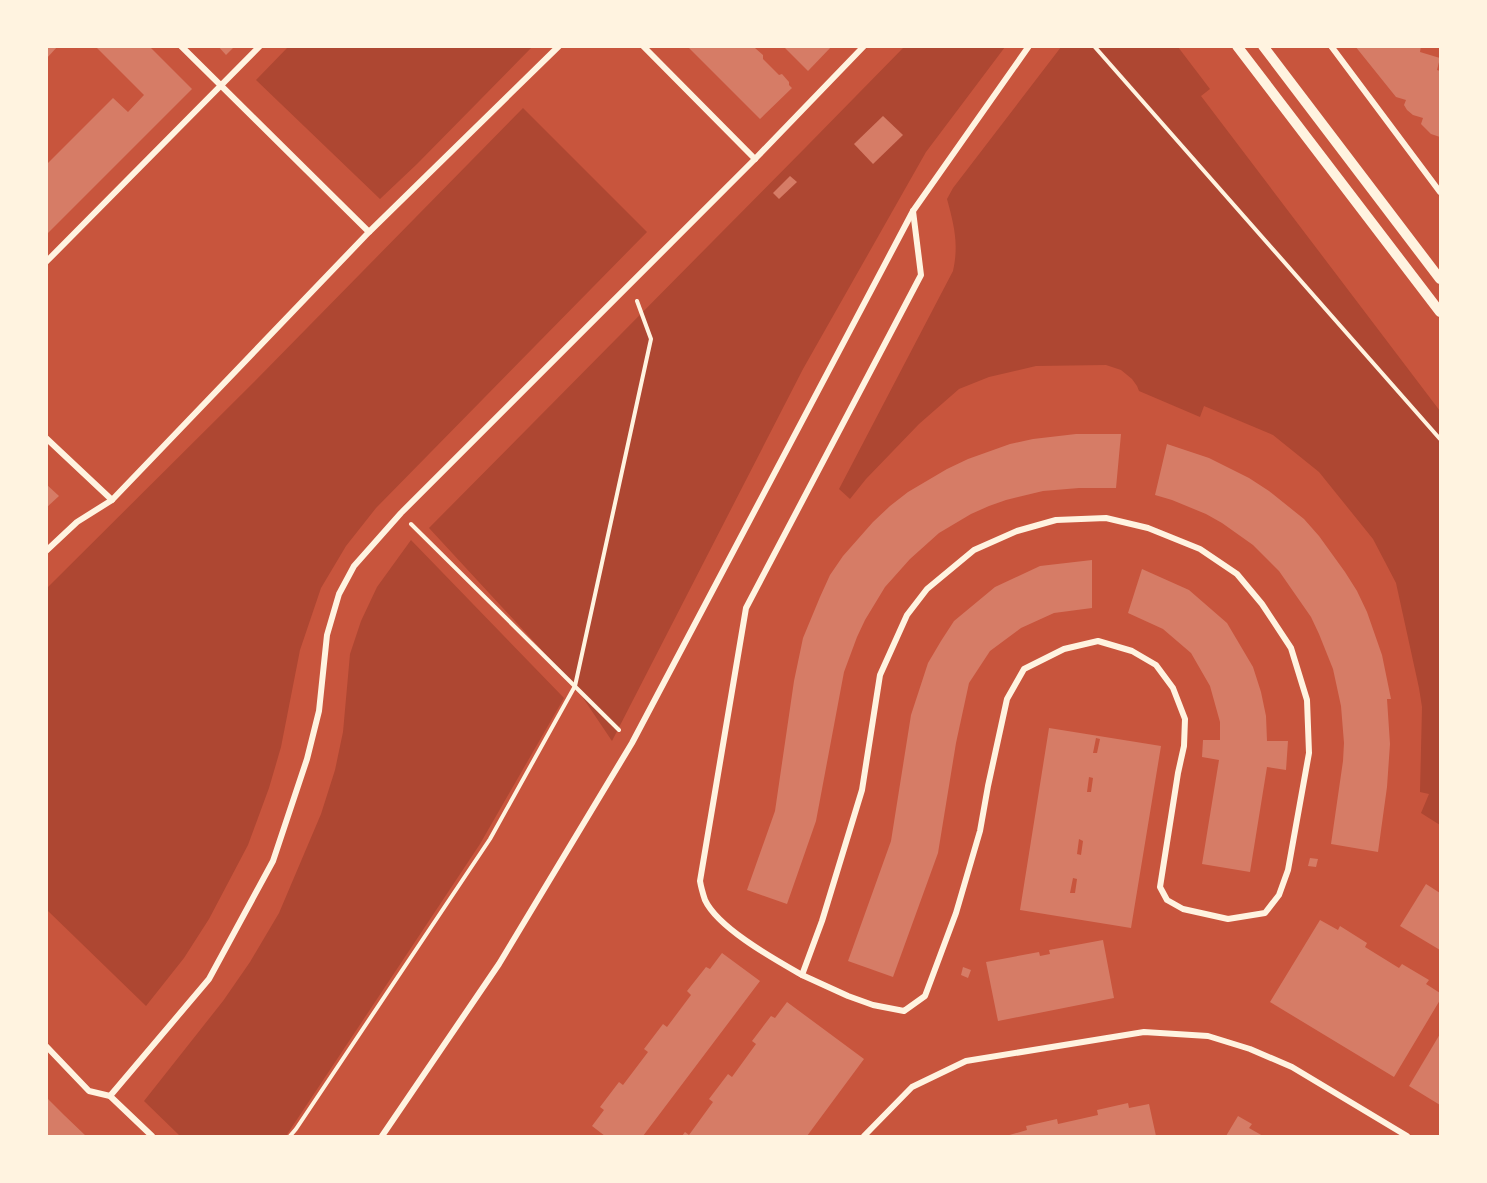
<svg xmlns="http://www.w3.org/2000/svg" width="1487" height="1183" viewBox="0 0 1487 1183" font-family="Merriweather,serif">
  <style>
    .green { fill: #ae4732 }
    .building { fill: #d67c66; fill-rule: evenodd }
    .lines { fill: none; stroke-linecap: round; stroke-linejoin: round }
    .path { stroke: #fff3e0; stroke-width: 4 }
    .minor { stroke: #fff3e0; stroke-width: 6 }
    .tertiary { stroke: #fff3e0; stroke-width: 10 }
  </style>
  <rect width="100%" height="100%" fill="#c8553d"/>
  <g class="green">
    <path d="M 288,47 L 288,46 L 532,47 L 417,164 L 380,199 L 256,80 Z"/>
    <path d="M 904,47 L 1005,47 L 926,152 L 803,369 L 612,741 L 575,686 L 429,528 L 806,147 Z"/>
    <path d="M 1061,47 L 1178,47 L 1210,89 L 1201,96 L 1440,411 L 1440,825 L 1421,813 L 1429,794 L 1420,792 L 1422,707 L 1419,688 L 1396,583 L 1373,539 L 1319,472 L 1273,435 L 1204,406 L 1200,417 L 1139,391 L 1137,386 L 1132,379 L 1121,370 L 1106,365 L 1036,366 L 989,377 L 959,389 L 919,424 L 866,479 L 850,499 L 839,489 L 953,271 C 959,244 954,225 947,199 L 953,188 Z"/>
    <path d="M 523,108 L 647,232 L 376,508 L 346,546 L 321,588 L 300,650 L 281,747 L 269,788 L 248,845 L 209,919 L 184,958 L 146,1006 L 47,910 L 47,588 L 254,382 Z"/>
    <path d="M 411,540 L 564,698 L 480,844 L 286,1136 L 180,1136 L 144,1101 L 223,1001 L 250,962 L 279,913 L 321,814 L 335,770 L 343,732 L 350,654 L 361,621 L 377,587 Z"/>
  </g>
  <g class="building">
    <path d="M 46,46 L 58,46 L 46,59 Z"/>
    <path d="M 95,46 L 149,46 L 192,89 L 46,235 L 46,165 L 113,98 L 128,112 L 144,95 Z"/>
    <path d="M 218,46 L 235,46 L 226,55 Z"/>
    <path d="M 687,46 L 751,46 L 755,48 L 763,55 L 763,59 L 779,75 L 782,74 L 789,82 L 789,85 L 792,88 L 760,119 Z"/>
    <path d="M 786,46 L 832,46 L 808,71 L 785,48 Z"/>
    <path d="M 1355,46 L 1421,46 L 1420,52 L 1440,58 L 1437,70 L 1440,71 L 1440,137 L 1431,134 L 1421,124 L 1423,118 L 1413,115 L 1407,110 L 1404,105 L 1406,100 L 1396,97 Z"/>
    <path d="M 883,116 L 903,135 L 873,164 L 854,144 Z"/>
    <path d="M 790,176 L 797,182 L 779,199 L 773,193 Z"/>
    <path d="M 1076,434 L 1121,434 L 1116,488 L 1079,488 L 1043,491 L 1006,500 L 989,506 L 971,514 L 939,533 L 910,559 L 885,587 L 865,620 L 857,637 L 844,672 L 816,821 L 787,904 L 747,890 L 775,811 L 794,681 L 803,638 L 820,597 L 830,575 L 843,556 L 873,522 L 890,506 L 908,492 L 947,469 L 968,459 L 1010,444 L 1033,439 Z"/>
    <path d="M 1167,444 L 1209,458 L 1249,478 L 1269,491 L 1304,519 L 1319,536 L 1345,572 L 1357,591 L 1367,612 L 1382,655 L 1391,699 L 1387,699 L 1390,744 L 1387,787 L 1378,852 L 1331,844 L 1343,761 L 1344,743 L 1341,706 L 1333,669 L 1319,634 L 1311,617 L 1279,571 L 1253,545 L 1222,523 L 1206,514 L 1172,500 L 1155,495 Z"/>
    <path d="M 46,484 L 59,496 L 46,508 Z"/>
    <path d="M 1092,560 L 1092,608 L 1054,613 L 1021,628 L 990,651 L 969,683 L 956,743 L 938,853 L 893,977 L 848,961 L 891,841 L 911,715 L 928,663 L 941,641 L 954,621 L 995,587 L 1040,566 Z"/>
    <path d="M 1142,569 L 1189,590 L 1227,623 L 1253,667 L 1261,692 L 1266,716 L 1267,741 L 1288,741 L 1286,770 L 1267,767 L 1250,872 L 1202,864 L 1219,760 L 1202,757 L 1203,740 L 1220,740 L 1220,722 L 1210,686 L 1191,653 L 1163,629 L 1128,613 Z"/>
    <path d="M 1049,728 L 1161,746 L 1131,928 L 1020,910 ZM 1096,738 L 1100,739 L 1097,753 L 1093,753 ZM 1089,777 L 1093,778 L 1091,792 L 1087,792 ZM 1079,839 L 1083,841 L 1081,855 L 1077,854 ZM 1073,878 L 1077,879 L 1075,893 L 1070,893 Z"/>
    <path d="M 1310,858 L 1318,859 L 1316,867 L 1308,866 Z"/>
    <path d="M 1426,884 L 1440,893 L 1440,950 L 1400,926 Z"/>
    <path d="M 1320,920 L 1338,930 L 1340,926 L 1367,943 L 1365,947 L 1399,968 L 1402,964 L 1429,980 L 1426,984 L 1440,993 L 1440,1000 L 1394,1077 L 1270,1002 Z"/>
    <path d="M 1103,940 L 1114,998 L 998,1021 L 986,962 L 1039,952 L 1040,956 L 1050,954 L 1049,950 Z"/>
    <path d="M 722,953 L 760,981 L 643,1136 L 605,1136 L 592,1126 L 604,1110 L 600,1107 L 619,1082 L 623,1085 L 648,1052 L 644,1049 L 663,1024 L 667,1027 L 691,995 L 687,991 L 706,967 L 710,969 Z"/>
    <path d="M 963,967 L 971,970 L 968,978 L 961,975 Z"/>
    <path d="M 787,1002 L 864,1059 L 807,1136 L 682,1136 L 685,1132 L 689,1135 L 713,1102 L 709,1099 L 728,1074 L 732,1077 L 756,1044 L 752,1041 L 771,1016 L 775,1018 Z"/>
    <path d="M 1440,1034 L 1440,1105 L 1409,1086 Z"/>
    <path d="M 46,1097 L 64,1115 L 86,1136 L 46,1136 Z"/>
    <path d="M 1128,1103 L 1129,1108 L 1149,1104 L 1156,1136 L 1006,1136 L 1027,1130 L 1026,1126 L 1057,1119 L 1058,1124 L 1098,1115 L 1097,1110 Z"/>
    <path d="M 1238,1116 L 1252,1124 L 1249,1128 L 1263,1136 L 1226,1136 Z"/>
  </g>
  <g class="lines">
    <g class="path">
      <path d="M 1094,46 L 1440,439"/>
      <path d="M 411,524 L 619,730"/>
      <path d="M 290,1136 L 296,1129 L 490,839 L 575,686 L 651,339 L 637,301"/>
    </g>
    <g class="minor">
      <path d="M 181,46 L 369,232"/>
      <path d="M 643,46 L 755,159"/>
      <path d="M 1331,46 L 1440,192"/>
      <path d="M 46,262 L 260,46"/>
      <path d="M 46,438 L 112,500"/>
      <path d="M 1106,518 L 1148,528 L 1200,549 L 1237,574 L 1262,604 L 1291,648 L 1307,700 L 1309,753 L 1288,870 L 1279,895 L 1265,913 L 1228,919 L 1183,909 L 1167,900 L 1160,887 L 1178,773 L 1184,746 L 1185,719 L 1173,688 L 1156,665 L 1132,651 L 1098,641 L 1064,649 L 1024,669 L 1007,699 L 988,786 L 980,831 L 956,913 L 925,996 L 904,1011 L 873,1005 L 848,996 L 802,975 L 822,921 L 862,790 L 880,675 L 907,615 L 927,589 L 974,550 L 1017,531 L 1056,520 Z"/>
      <path d="M 46,551 L 77,522 L 112,500 L 369,232 L 559,46"/>
      <path d="M 802,975 C 774,959 718,928 705,900 C 703,894 701,887 700,881 L 746,608 L 921,275 L 913,211"/>
      <path d="M 46,1046 L 89,1091 L 110,1096 L 152,1136"/>
      <path d="M 110,1096 L 209,979 L 273,861 L 307,759 L 319,711 L 327,635 L 339,594 L 354,566 L 401,513 L 755,159 L 864,46"/>
      <path d="M 382,1136 L 499,964 L 632,743 L 913,211 L 1029,46"/>
      <path d="M 864,1136 L 912,1087 L 966,1061 L 1144,1032 L 1208,1036 L 1250,1049 L 1292,1067 L 1407,1136"/>
    </g>
    <g class="tertiary">
      <path d="M 1237,46 L 1440,312"/>
      <path d="M 1263,46 L 1440,279"/>
    </g>
  </g>
  <rect width="1487" height="1183" fill="none" stroke="#fff3e0" stroke-width="96"/>
</svg>
